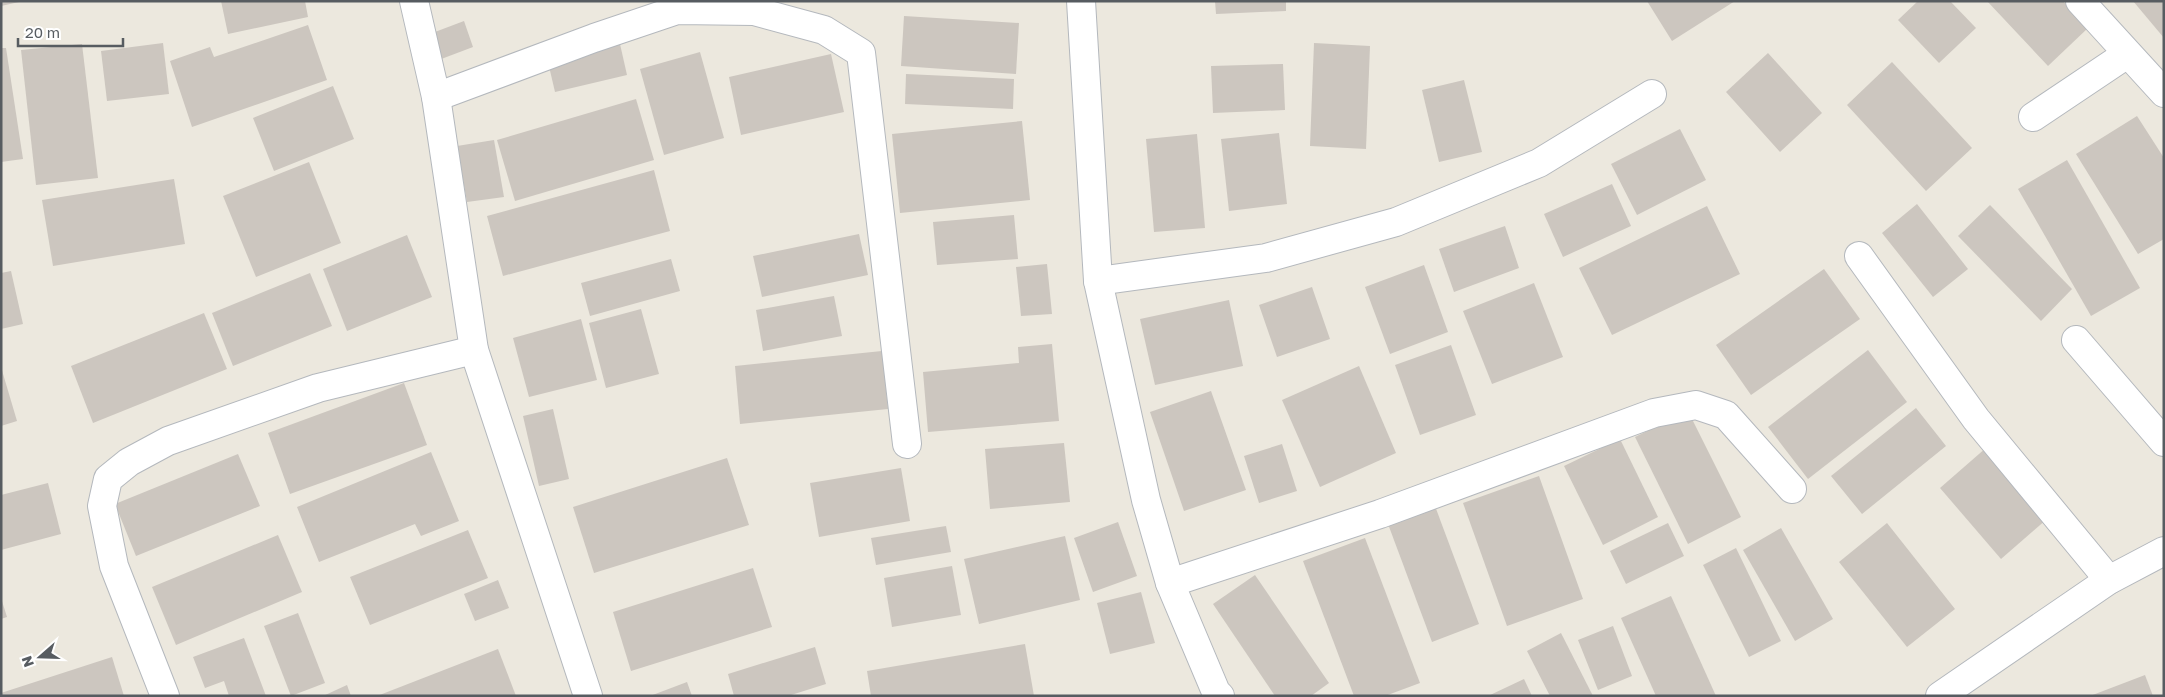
<svg xmlns="http://www.w3.org/2000/svg" width="2165" height="697" viewBox="0 0 2165 697" font-family="'Golos Text',sans-serif">
  <style>
    .building { fill: #ccc6bf }
    .lines { fill: none; stroke-linecap: round; stroke-linejoin: round }
    .minor-casing { stroke: #b4b8bd; stroke-width: 30 }
    .minor { stroke: #fff; stroke-width: 28 }
  </style>
  <rect width="100%" height="100%" fill="#ece8de"/>
  <g class="building">
    <path d="M 1,1 L 19,1 L 19,2 L 1,6 Z"/>
    <path d="M 221,1 L 305,1 L 308,17 L 228,34 Z"/>
    <path d="M 1215,1 L 1286,1 L 1286,11 L 1216,14 Z"/>
    <path d="M 1647,1 L 1735,1 L 1672,41 Z"/>
    <path d="M 1918,1 L 1950,1 L 1976,28 L 1939,63 L 1898,20 Z"/>
    <path d="M 1987,1 L 2063,1 L 2088,28 L 2048,66 Z"/>
    <path d="M 2133,1 L 2164,1 L 2164,38 Z"/>
    <path d="M 904,16 L 1019,23 L 1016,74 L 901,66 Z"/>
    <path d="M 464,21 L 473,47 L 436,61 L 427,35 Z"/>
    <path d="M 308,25 L 327,80 L 192,127 L 170,61 L 210,47 L 214,57 Z"/>
    <path d="M 163,43 L 169,94 L 107,101 L 101,51 Z"/>
    <path d="M 1314,43 L 1370,46 L 1366,149 L 1310,146 Z"/>
    <path d="M 82,44 L 98,178 L 36,185 L 21,50 Z"/>
    <path d="M 620,44 L 627,75 L 555,92 L 548,62 Z"/>
    <path d="M 1,48 L 6,48 L 23,159 L 1,162 Z"/>
    <path d="M 700,52 L 724,138 L 664,155 L 640,69 Z"/>
    <path d="M 1768,53 L 1822,113 L 1780,152 L 1726,92 Z"/>
    <path d="M 831,54 L 844,112 L 741,135 L 729,77 Z"/>
    <path d="M 1892,62 L 1972,148 L 1926,191 L 1847,105 Z"/>
    <path d="M 1283,64 L 1285,110 L 1213,113 L 1211,66 Z"/>
    <path d="M 906,74 L 1014,79 L 1013,109 L 905,104 Z"/>
    <path d="M 1464,80 L 1482,152 L 1439,162 L 1422,90 Z"/>
    <path d="M 333,86 L 354,139 L 274,171 L 253,118 Z"/>
    <path d="M 636,99 L 654,160 L 515,201 L 497,140 Z"/>
    <path d="M 2137,116 L 2164,158 L 2164,239 L 2138,254 L 2076,154 Z"/>
    <path d="M 1022,121 L 1030,200 L 900,213 L 892,134 Z"/>
    <path d="M 1680,129 L 1706,180 L 1637,215 L 1611,164 Z"/>
    <path d="M 1279,133 L 1287,204 L 1229,211 L 1221,139 Z"/>
    <path d="M 1197,134 L 1205,228 L 1154,232 L 1146,139 Z"/>
    <path d="M 494,140 L 504,197 L 467,202 L 457,146 Z"/>
    <path d="M 2067,160 L 2140,288 L 2091,316 L 2018,189 Z"/>
    <path d="M 309,162 L 341,243 L 256,277 L 223,196 Z"/>
    <path d="M 654,170 L 670,231 L 503,276 L 487,216 Z"/>
    <path d="M 174,179 L 185,244 L 53,266 L 42,200 Z"/>
    <path d="M 1612,184 L 1631,226 L 1563,257 L 1544,214 Z"/>
    <path d="M 1917,204 L 1968,269 L 1933,297 L 1882,233 Z"/>
    <path d="M 1990,205 L 2072,289 L 2041,321 L 1958,236 Z"/>
    <path d="M 1707,206 L 1740,274 L 1612,335 L 1579,268 Z"/>
    <path d="M 1014,215 L 1018,259 L 937,265 L 933,222 Z"/>
    <path d="M 1505,226 L 1519,268 L 1454,292 L 1439,249 Z"/>
    <path d="M 859,234 L 868,275 L 762,297 L 753,256 Z"/>
    <path d="M 407,235 L 432,297 L 347,331 L 323,269 Z"/>
    <path d="M 671,259 L 680,291 L 590,316 L 581,283 Z"/>
    <path d="M 1047,264 L 1052,314 L 1021,316 L 1016,267 Z"/>
    <path d="M 1424,265 L 1448,332 L 1390,354 L 1365,287 Z"/>
    <path d="M 1824,269 L 1860,319 L 1751,395 L 1716,345 Z"/>
    <path d="M 11,271 L 23,324 L 1,329 L 1,273 Z"/>
    <path d="M 310,273 L 332,326 L 233,366 L 212,313 Z"/>
    <path d="M 1534,283 L 1563,357 L 1492,384 L 1463,311 Z"/>
    <path d="M 1312,287 L 1330,339 L 1277,357 L 1259,305 Z"/>
    <path d="M 834,296 L 842,336 L 763,351 L 756,310 Z"/>
    <path d="M 1229,300 L 1243,366 L 1155,385 L 1140,319 Z"/>
    <path d="M 641,309 L 659,374 L 606,388 L 589,323 Z"/>
    <path d="M 204,313 L 227,369 L 93,423 L 71,366 Z"/>
    <path d="M 581,319 L 597,380 L 529,397 L 513,338 Z"/>
    <path d="M 1052,344 L 1059,421 L 928,432 L 923,372 L 1019,363 L 1018,347 Z"/>
    <path d="M 1451,345 L 1476,415 L 1420,435 L 1395,365 Z"/>
    <path d="M 1868,350 L 1907,402 L 1808,479 L 1768,427 Z"/>
    <path d="M 882,351 L 888,409 L 740,424 L 735,366 Z"/>
    <path d="M 1359,366 L 1396,453 L 1320,487 L 1282,400 Z"/>
    <path d="M 1,367 L 17,421 L 1,426 Z"/>
    <path d="M 404,383 L 427,445 L 290,494 L 268,433 Z"/>
    <path d="M 1211,391 L 1246,490 L 1184,511 L 1150,412 Z"/>
    <path d="M 1916,408 L 1946,446 L 1862,514 L 1831,476 Z"/>
    <path d="M 553,409 L 569,479 L 539,486 L 523,416 Z"/>
    <path d="M 1688,411 L 1741,517 L 1688,544 L 1635,437 Z"/>
    <path d="M 1620,439 L 1658,517 L 1603,545 L 1564,466 Z"/>
    <path d="M 1064,443 L 1070,502 L 990,509 L 985,449 Z"/>
    <path d="M 1282,444 L 1297,491 L 1259,503 L 1244,456 Z"/>
    <path d="M 1987,447 L 2047,519 L 2001,559 L 1940,488 Z"/>
    <path d="M 431,452 L 459,521 L 421,536 L 415,524 L 319,562 L 297,507 Z"/>
    <path d="M 238,454 L 260,506 L 136,556 L 115,504 Z"/>
    <path d="M 727,458 L 749,525 L 594,573 L 573,507 Z"/>
    <path d="M 901,468 L 910,521 L 819,537 L 810,483 Z"/>
    <path d="M 1539,476 L 1583,599 L 1507,626 L 1463,503 Z"/>
    <path d="M 48,483 L 61,534 L 1,550 L 1,495 Z"/>
    <path d="M 1435,506 L 1479,624 L 1432,642 L 1388,524 Z"/>
    <path d="M 1118,522 L 1137,576 L 1093,592 L 1074,538 Z"/>
    <path d="M 1668,523 L 1684,556 L 1626,584 L 1610,551 Z"/>
    <path d="M 1887,523 L 1955,609 L 1907,647 L 1839,562 Z"/>
    <path d="M 946,526 L 951,552 L 876,565 L 871,538 Z"/>
    <path d="M 1781,528 L 1833,619 L 1795,641 L 1743,550 Z"/>
    <path d="M 468,530 L 488,578 L 370,625 L 350,577 Z"/>
    <path d="M 278,535 L 302,592 L 176,645 L 152,587 Z"/>
    <path d="M 1065,536 L 1080,600 L 979,624 L 964,559 Z"/>
    <path d="M 1365,538 L 1420,683 L 1385,696 L 1354,696 L 1303,561 Z"/>
    <path d="M 1736,548 L 1781,641 L 1749,657 L 1703,565 Z"/>
    <path d="M 952,566 L 961,615 L 892,627 L 884,578 Z"/>
    <path d="M 753,568 L 772,627 L 631,671 L 613,612 Z"/>
    <path d="M 1255,575 L 1329,683 L 1311,696 L 1275,696 L 1213,604 Z"/>
    <path d="M 498,580 L 509,608 L 475,621 L 464,594 Z"/>
    <path d="M 1141,592 L 1155,643 L 1110,654 L 1097,603 Z"/>
    <path d="M 1671,596 L 1716,696 L 1656,696 L 1621,618 Z"/>
    <path d="M 1,598 L 7,617 L 1,619 Z"/>
    <path d="M 298,613 L 325,683 L 291,696 L 264,626 Z"/>
    <path d="M 1613,626 L 1632,676 L 1598,690 L 1578,640 Z"/>
    <path d="M 1561,633 L 1593,696 L 1550,696 L 1527,651 Z"/>
    <path d="M 244,638 L 266,696 L 229,696 L 224,681 L 205,688 L 193,657 Z"/>
    <path d="M 1025,644 L 1034,696 L 871,696 L 867,671 Z"/>
    <path d="M 815,647 L 826,684 L 788,696 L 734,696 L 728,674 Z"/>
    <path d="M 498,649 L 516,696 L 377,696 Z"/>
    <path d="M 112,657 L 124,696 L 1,696 L 1,693 Z"/>
    <path d="M 2145,675 L 2153,696 L 2090,696 Z"/>
    <path d="M 1524,679 L 1532,696 L 1488,696 Z"/>
    <path d="M 687,682 L 692,696 L 650,696 Z"/>
    <path d="M 347,685 L 351,696 L 323,696 Z"/>
  </g>
  <g class="lines">
    <defs>
      <g id="minor">
        <path d="M 414,1 L 436,97 L 474,350 L 588,696"/>
        <path d="M 1081,1 L 1098,281 L 1146,500 L 1170,583 L 1216,692 L 1220,696"/>
        <path d="M 2080,1 L 2164,93"/>
        <path d="M 436,97 L 594,38 L 677,10 L 754,11 L 824,30 L 861,53 L 907,444"/>
        <path d="M 2033,117 L 2127,54"/>
        <path d="M 1859,256 L 1976,419 L 2109,580"/>
        <path d="M 1098,281 L 1266,258 L 1396,222 L 1539,163 L 1652,94"/>
        <path d="M 2076,340 L 2164,442"/>
        <path d="M 1170,583 L 1380,514 L 1654,413 L 1696,405 L 1726,415 L 1792,489"/>
        <path d="M 165,696 L 114,566 L 102,506 L 108,479 L 129,462 L 168,441 L 318,388 L 474,350"/>
        <path d="M 1940,696 L 2109,580 L 2164,551"/>
      </g>
    </defs>
    <use href="#minor" class="minor-casing"/>
    <use href="#minor" class="minor"/>
  </g>
  <rect width="2165" height="697" fill="none" stroke="#575c61" stroke-width="5"/>
  <g transform="translate(40 657) rotate(250)" stroke="#ffffff" stroke-width="4" paint-order="stroke">
  <path d="M0-4L9 19L0 12L-9 19Z" fill="#575c61"/>
  <text y="-8" font-size="14" font-weight="bold" text-anchor="middle" fill="#575c61">N</text>
  </g>
  <path d="M18 38v8h105v-8" fill="none" stroke="#575c61" stroke-width="2.5"/>
  <text x="25" y="38" font-size="15" fill="#575c61" stroke="#ffffff" stroke-width="4" paint-order="stroke">20 m</text>
</svg>
